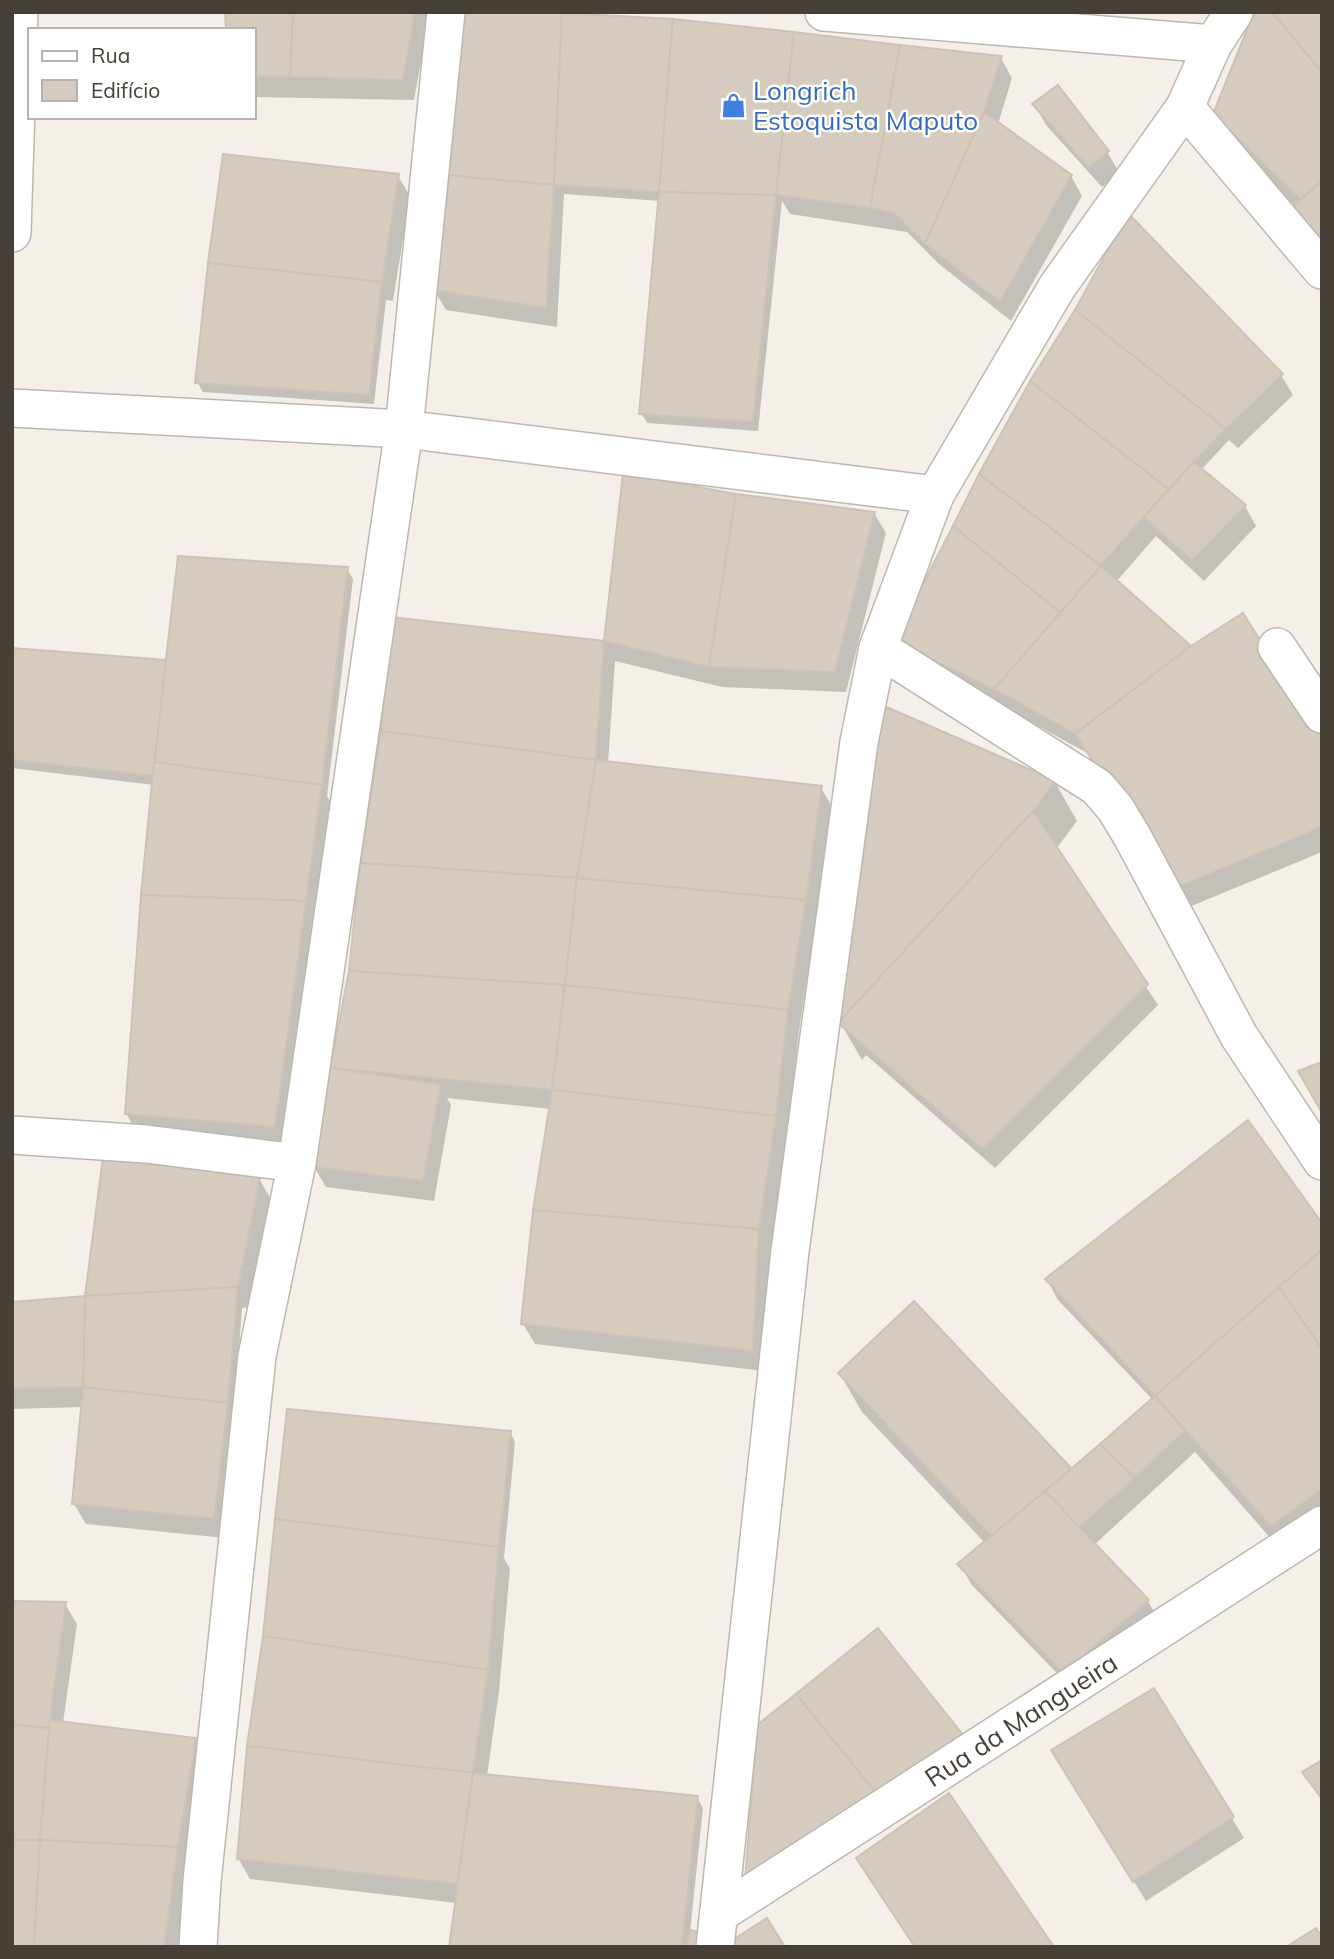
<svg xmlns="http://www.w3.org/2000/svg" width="1334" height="1959" viewBox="0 0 1334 1959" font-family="Mulish,sans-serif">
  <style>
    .shadow { fill: #0003; fill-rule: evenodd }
    .building { fill: #d5cbbf; stroke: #cfc2b2; stroke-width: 2 }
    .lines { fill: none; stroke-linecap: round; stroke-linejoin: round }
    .street-casing { stroke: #bfb7ac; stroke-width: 40 }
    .street { stroke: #fff; stroke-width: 37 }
    .labels { text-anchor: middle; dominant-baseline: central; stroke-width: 5; stroke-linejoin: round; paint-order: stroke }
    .shop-label { font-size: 26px; fill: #366cbe; stroke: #fff; text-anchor: start }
    .street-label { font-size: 26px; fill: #474037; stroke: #fff }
  </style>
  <rect width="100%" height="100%" fill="#f4f0e9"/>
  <g class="shadow">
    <path d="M 227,12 L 426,12 L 429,17 L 414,100 L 254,97 L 254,30 Z"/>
    <path d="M 458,12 L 538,12 L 1001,58 L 1012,78 L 998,124 L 1071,176 L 1082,196 L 1011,321 L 939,264 L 907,232 L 790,214 L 782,201 L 758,431 L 647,423 L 641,413 L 660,201 L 564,194 L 557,327 L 446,310 L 434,290 Z"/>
    <path d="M 1256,12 L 1322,248 L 1295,206 L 1232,144 L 1214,114 Z"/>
    <path d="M 1035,105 L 1107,152 L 1119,172 L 1102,187 L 1046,125 Z"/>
    <path d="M 398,176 L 410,196 L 393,301 L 386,300 L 374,404 L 203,392 L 197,382 Z"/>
    <path d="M 1281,375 L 1293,395 L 1238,448 L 1229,440 L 1201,470 L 1245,506 L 1256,526 L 1204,581 L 1156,536 L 1116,582 L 1191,648 L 1322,742 L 1322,852 L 1189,907 L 1089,754 L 1007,709 L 907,662 Z"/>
    <path d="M 624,475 L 736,496 L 874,513 L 886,533 L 846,692 L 722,687 L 615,661 L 608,763 L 821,788 L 833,808 L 799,1031 L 787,1137 L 770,1251 L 764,1371 L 535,1344 L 523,1324 L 551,1109 L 447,1098 L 451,1105 L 434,1201 L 326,1187 L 314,1167 L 350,972 L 383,731 L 392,619 L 606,643 Z"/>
    <path d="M 347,569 L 353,579 L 327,796 L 344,825 L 286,1146 L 138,1134 L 126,1113 L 154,785 L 12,768 L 12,650 L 168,662 Z"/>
    <path d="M 1055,782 L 1077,821 L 1056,849 L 1158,1005 L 995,1168 L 866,1055 L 862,1060 L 840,1022 Z"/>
    <path d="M 259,1179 L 271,1199 L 249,1307 L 242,1308 L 225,1538 L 86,1524 L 74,1504 L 83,1407 L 12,1409 L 12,1304 L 86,1297 Z"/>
    <path d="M 1322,1226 L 1322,1544 L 1294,1565 L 1195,1452 L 1094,1545 L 1148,1601 L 1159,1621 L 1075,1692 L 971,1584 L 960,1564 L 985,1543 L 862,1412 L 840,1374 L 1070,1470 L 1153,1400 L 1058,1300 L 1047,1280 ZM 1153,1391 L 1156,1395 L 1160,1403 L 1153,1396 Z"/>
    <path d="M 510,1432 L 515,1442 L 504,1558 L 510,1569 L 499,1691 L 487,1776 L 697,1798 L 703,1808 L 690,1932 L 704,1935 L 709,1947 L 451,1947 L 457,1903 L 250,1879 L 238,1858 Z"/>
    <path d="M 65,1604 L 77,1624 L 63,1723 L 195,1739 L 207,1759 L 178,1947 L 12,1947 Z"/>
    <path d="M 1153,1690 L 1244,1838 L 1146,1901 L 1065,1770 Z"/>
  </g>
  <g class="building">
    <path d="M 225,12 L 297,12 L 290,77 L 254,77 L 254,30 L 226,30 Z"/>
    <path d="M 293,12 L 415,12 L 403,80 L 290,77 Z"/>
    <path d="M 456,12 L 562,13 L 554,185 L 444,175 Z"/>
    <path d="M 1254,12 L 1272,12 L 1322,72 L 1322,183 L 1301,200 L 1213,114 Z"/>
    <path d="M 1272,12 L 1322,12 L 1322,72 Z"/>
    <path d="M 562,13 L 673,19 L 659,192 L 554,185 Z"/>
    <path d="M 673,19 L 794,32 L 776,195 L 659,192 Z"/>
    <path d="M 794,32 L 900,45 L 870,208 L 776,195 Z"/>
    <path d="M 900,45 L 1002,56 L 984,112 L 925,244 L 894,213 L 870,208 Z"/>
    <path d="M 1058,85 L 1109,151 L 1089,168 L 1032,104 Z"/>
    <path d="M 984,112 L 1072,175 L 1000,302 L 925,244 Z"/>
    <path d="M 223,154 L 399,174 L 382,282 L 208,263 Z"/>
    <path d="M 444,175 L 554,185 L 546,308 L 433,290 Z"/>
    <path d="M 1322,181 L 1322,245 L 1292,207 Z"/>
    <path d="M 659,192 L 776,195 L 753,422 L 639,414 Z"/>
    <path d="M 1128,213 L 1283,374 L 1226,429 L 1075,310 Z"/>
    <path d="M 208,263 L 382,282 L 369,395 L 195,383 Z"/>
    <path d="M 1075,310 L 1226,429 L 1168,489 L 1030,381 Z"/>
    <path d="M 1030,381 L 1168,489 L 1101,566 L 979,474 Z"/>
    <path d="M 1194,462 L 1246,505 L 1192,561 L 1144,517 Z"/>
    <path d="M 623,473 L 736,494 L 709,667 L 604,641 Z"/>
    <path d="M 979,474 L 1101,566 L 1062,614 L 953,526 Z"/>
    <path d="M 736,494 L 875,512 L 835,672 L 709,667 Z"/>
    <path d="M 953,526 L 1062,614 L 994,689 L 893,642 Z"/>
    <path d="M 178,556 L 348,567 L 322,785 L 154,762 Z"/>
    <path d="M 1101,566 L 1191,646 L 1075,734 L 994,689 Z"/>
    <path d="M 1243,613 L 1322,739 L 1322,827 L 1176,888 L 1075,734 L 1191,646 Z"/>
    <path d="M 391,617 L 604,641 L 596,760 L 381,731 Z"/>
    <path d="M 12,648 L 166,660 L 153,776 L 12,760 Z"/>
    <path d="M 875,702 L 1056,781 L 1033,811 L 838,1023 Z"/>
    <path d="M 381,731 L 596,760 L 577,878 L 360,863 Z"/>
    <path d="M 596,760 L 822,786 L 806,900 L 577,878 Z"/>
    <path d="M 154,762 L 322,785 L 306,901 L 141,895 Z"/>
    <path d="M 1033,811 L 1148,984 L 982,1149 L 838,1023 Z"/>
    <path d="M 360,863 L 577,878 L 565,985 L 349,971 Z"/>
    <path d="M 577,878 L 806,900 L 788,1010 L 565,985 Z"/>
    <path d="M 141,895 L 306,901 L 275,1127 L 125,1114 Z"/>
    <path d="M 349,971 L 565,985 L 552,1090 L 330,1068 Z"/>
    <path d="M 565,985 L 788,1010 L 776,1116 L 552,1090 Z"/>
    <path d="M 1322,1062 L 1322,1113 L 1298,1071 Z"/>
    <path d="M 330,1068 L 441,1084 L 423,1181 L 312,1167 Z"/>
    <path d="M 552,1090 L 776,1116 L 759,1229 L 533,1210 Z"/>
    <path d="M 1248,1120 L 1322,1223 L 1322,1250 L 1155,1396 L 1045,1279 Z"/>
    <path d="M 103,1157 L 260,1177 L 238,1287 L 85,1296 Z"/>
    <path d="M 533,1210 L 759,1229 L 753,1351 L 521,1324 Z"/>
    <path d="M 1322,1250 L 1322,1349 L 1279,1287 Z"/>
    <path d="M 238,1287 L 228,1403 L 83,1387 L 85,1296 Z"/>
    <path d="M 1279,1287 L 1322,1349 L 1322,1489 L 1271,1527 L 1155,1396 Z"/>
    <path d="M 85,1296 L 83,1387 L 12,1389 L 12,1302 Z"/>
    <path d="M 914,1301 L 1072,1469 L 991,1536 L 838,1373 Z"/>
    <path d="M 83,1387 L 228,1403 L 214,1519 L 72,1504 Z"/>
    <path d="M 1155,1396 L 1185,1431 L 1135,1478 L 1100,1444 Z"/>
    <path d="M 287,1409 L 511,1431 L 499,1547 L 275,1519 Z"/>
    <path d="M 1100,1444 L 1135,1478 L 1079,1528 L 1045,1491 Z"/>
    <path d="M 1045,1491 L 1149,1600 L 1063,1673 L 957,1564 Z"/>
    <path d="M 275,1519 L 499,1547 L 488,1670 L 263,1636 Z"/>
    <path d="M 12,1601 L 66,1602 L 49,1728 L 12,1725 Z"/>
    <path d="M 878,1628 L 963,1735 L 876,1793 L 796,1694 Z"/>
    <path d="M 263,1636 L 488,1670 L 473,1773 L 247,1746 Z"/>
    <path d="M 1154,1688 L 1234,1817 L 1133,1882 L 1051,1750 Z"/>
    <path d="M 796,1694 L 876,1793 L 745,1881 L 757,1725 Z"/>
    <path d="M 50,1720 L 196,1738 L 178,1847 L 40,1840 Z"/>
    <path d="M 12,1725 L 49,1728 L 40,1840 L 12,1840 Z"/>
    <path d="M 247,1746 L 473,1773 L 457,1884 L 237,1859 Z"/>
    <path d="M 1322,1760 L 1322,1799 L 1302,1772 Z"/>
    <path d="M 473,1773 L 698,1796 L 682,1947 L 449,1947 Z"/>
    <path d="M 949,1793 L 1054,1947 L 915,1947 L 856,1858 Z"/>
    <path d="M 12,1840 L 40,1840 L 34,1947 L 12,1947 Z"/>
    <path d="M 40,1840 L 178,1847 L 164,1947 L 34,1947 Z"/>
    <path d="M 767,1918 L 785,1947 L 733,1947 L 734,1939 Z"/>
    <path d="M 1316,1928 L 1322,1937 L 1322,1947 L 1286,1947 Z"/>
    <path d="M 690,1930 L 705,1933 L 702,1947 L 686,1947 Z"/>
  </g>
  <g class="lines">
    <defs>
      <g id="street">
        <path d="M 824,12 L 1213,44"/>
        <path d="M 1185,107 L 1322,270"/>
        <path d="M 12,233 L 19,12"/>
        <path d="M 12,408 L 404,429 L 935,495"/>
        <path d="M 1277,647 L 1322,714"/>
        <path d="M 878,648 L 1097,787 L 1115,808 L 1132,836 L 1239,1036 L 1322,1161"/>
        <path d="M 12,1135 L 146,1144 L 297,1163"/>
        <path id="s1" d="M 719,1914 L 1322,1525"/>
        <path d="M 198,1947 L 202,1881 L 257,1356 L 297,1163 L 404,429 L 446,12"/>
        <path d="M 715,1947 L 790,1251 L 859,742 L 878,648 L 935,495 L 1057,287 L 1185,107 L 1213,44 L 1234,12"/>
      </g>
    </defs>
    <use href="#street" class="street-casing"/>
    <use href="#street" class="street"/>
  </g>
  <defs>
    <symbol id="shop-bare" viewBox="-9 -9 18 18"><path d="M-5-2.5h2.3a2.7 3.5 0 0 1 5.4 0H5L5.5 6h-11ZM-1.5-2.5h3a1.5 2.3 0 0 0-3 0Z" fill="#3f7fe0" stroke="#fff" stroke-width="2.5" paint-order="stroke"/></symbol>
  </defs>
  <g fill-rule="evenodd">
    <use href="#shop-bare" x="716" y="88" width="35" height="35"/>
  </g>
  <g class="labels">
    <g class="shop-label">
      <text x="753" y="90">Longrich<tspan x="753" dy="30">Estoquista Maputo</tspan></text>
    </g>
    <g class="street-label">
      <text stroke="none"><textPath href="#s1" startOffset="359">Rua da Mangueira</textPath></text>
    </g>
  </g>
  <rect width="1334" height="1959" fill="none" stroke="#474037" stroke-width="28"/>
  <rect x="28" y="28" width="228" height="91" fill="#ffffff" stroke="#b5b3af" stroke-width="2"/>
  <rect x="42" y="51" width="35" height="10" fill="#ffffff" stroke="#b5b3af" stroke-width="2"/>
  <text x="91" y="63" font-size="21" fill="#474037">Rua</text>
  <rect x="42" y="80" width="35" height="21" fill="#d5cbbf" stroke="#b5b3af" stroke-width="2"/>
  <text x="91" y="98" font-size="21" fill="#474037">Edifício</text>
</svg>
